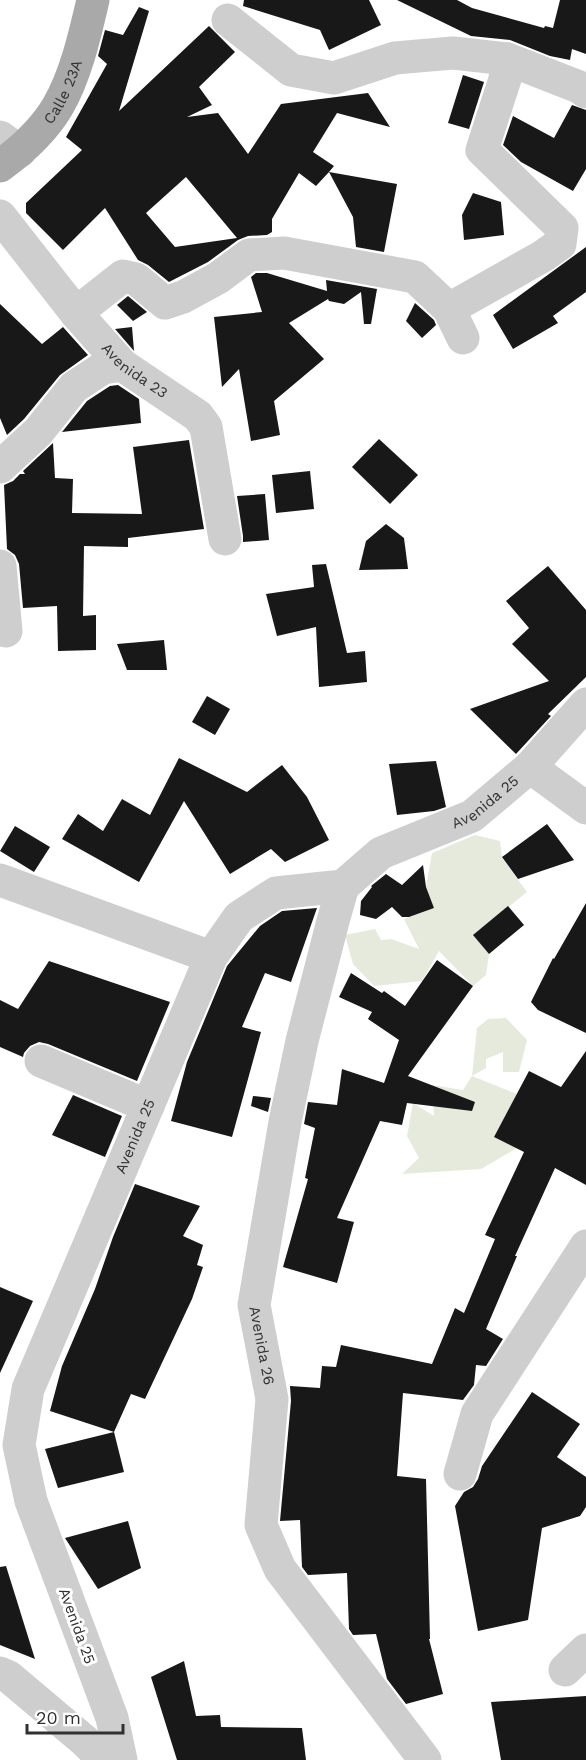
<svg xmlns="http://www.w3.org/2000/svg" width="586" height="1760" viewBox="0 0 586 1760" font-family="'Work Sans',sans-serif">
  <style>
    .green { fill: #e6eadd }
    .building { fill: #181818; fill-rule: evenodd }
    .lines { fill: none; stroke-linecap: round; stroke-linejoin: round }
    .minor { stroke: #cecece; stroke-width: 33 }
    .major { stroke: #a9a9a9; stroke-width: 33 }
    .labels { text-anchor: middle; dominant-baseline: central; stroke-width: 6; stroke-linejoin: round; paint-order: stroke }
    .street-label { font-size: 15px; fill: #313131; stroke: #fff }
  </style>
  <rect width="100%" height="100%" fill="#fff"/>
  <g class="green">
    <path d="M 475,835 L 500,841 L 502,858 L 527,892 L 474,935 L 489,954 L 486,975 L 473,986 L 439,951 L 422,981 L 374,986 L 353,964 L 345,935 L 375,929 L 381,940 L 391,939 L 419,949 L 404,919 L 434,908 L 426,887 L 432,853 Z"/>
    <path d="M 506,1018 L 527,1040 L 519,1072 L 503,1072 L 503,1052 L 486,1059 L 486,1068 L 472,1076 L 517,1094 L 494,1137 L 517,1148 L 481,1169 L 402,1174 L 419,1158 L 407,1136 L 413,1103 L 434,1116 L 432,1085 L 463,1090 L 472,1076 L 477,1028 L 488,1019 Z"/>
  </g>
  <g class="building">
    <path d="M 244,0 L 369,0 L 381,25 L 329,50 L 320,30 L 243,6 Z"/>
    <path d="M 397,0 L 457,0 L 472,8 L 544,28 L 545,26 L 553,28 L 560,0 L 586,0 L 586,54 L 572,49 L 570,60 L 550,56 L 510,40 L 471,36 Z"/>
    <path d="M 139,7 L 149,11 L 119,111 L 209,26 L 235,52 L 199,87 L 212,105 L 187,117 L 218,113 L 248,154 L 281,104 L 368,93 L 390,127 L 337,113 L 313,152 L 334,166 L 329,172 L 397,184 L 384,252 L 356,247 L 353,217 L 329,172 L 316,186 L 299,173 L 272,219 L 272,232 L 267,235 L 248,236 L 238,240 L 208,262 L 169,282 L 148,265 L 138,260 L 105,208 L 63,250 L 26,213 L 26,203 L 82,150 L 66,137 L 107,64 L 98,56 L 105,30 L 123,35 ZM 186,177 L 237,238 L 175,247 L 146,213 Z"/>
    <path d="M 463,75 L 484,82 L 469,129 L 448,123 Z"/>
    <path d="M 572,105 L 586,110 L 586,169 L 573,191 L 521,162 L 503,145 L 513,116 L 554,138 Z"/>
    <path d="M 473,193 L 501,202 L 504,235 L 464,240 L 462,215 Z"/>
    <path d="M 586,247 L 586,292 L 553,316 L 558,323 L 513,349 L 493,315 Z"/>
    <path d="M 256,273 L 267,273 L 327,291 L 326,280 L 377,289 L 371,324 L 364,324 L 361,292 L 344,304 L 329,301 L 328,299 L 289,323 L 324,359 L 274,401 L 280,435 L 251,441 L 239,369 L 222,387 L 214,317 L 262,312 L 251,277 Z"/>
    <path d="M 128,296 L 147,312 L 133,321 L 117,305 Z"/>
    <path d="M 415,303 L 434,320 L 436,325 L 422,338 L 406,321 Z"/>
    <path d="M 0,304 L 42,344 L 63,327 L 88,355 L 60,375 L 24,419 L 7,435 L 0,418 Z"/>
    <path d="M 132,327 L 134,351 L 115,329 Z"/>
    <path d="M 118,385 L 139,399 L 141,423 L 62,432 L 87,401 L 110,386 Z"/>
    <path d="M 379,439 L 418,475 L 390,504 L 352,467 Z"/>
    <path d="M 189,440 L 204,529 L 128,538 L 128,547 L 84,546 L 83,616 L 96,615 L 96,650 L 58,651 L 57,606 L 23,608 L 19,564 L 15,555 L 7,549 L 4,485 L 13,481 L 20,474 L 25,474 L 23,471 L 53,443 L 55,478 L 73,479 L 72,513 L 142,514 L 133,447 Z"/>
    <path d="M 310,471 L 314,509 L 276,513 L 272,475 Z"/>
    <path d="M 265,494 L 269,540 L 243,542 L 243,536 L 237,496 Z"/>
    <path d="M 386,524 L 404,538 L 408,569 L 359,570 L 366,541 Z"/>
    <path d="M 326,564 L 347,653 L 365,651 L 367,682 L 319,687 L 316,627 L 277,636 L 266,594 L 314,587 L 312,565 Z"/>
    <path d="M 548,566 L 586,610 L 586,677 L 548,714 L 551,716 L 516,754 L 470,709 L 549,681 L 512,644 L 529,628 L 506,601 Z"/>
    <path d="M 164,640 L 167,670 L 127,670 L 117,644 Z"/>
    <path d="M 207,696 L 230,709 L 215,735 L 192,722 Z"/>
    <path d="M 179,758 L 247,792 L 282,765 L 307,797 L 329,840 L 285,862 L 271,849 L 230,874 L 184,801 L 139,882 L 62,839 L 78,814 L 103,831 L 122,799 L 150,815 Z"/>
    <path d="M 436,761 L 446,807 L 434,811 L 397,815 L 389,764 Z"/>
    <path d="M 547,824 L 574,860 L 518,879 L 502,857 Z"/>
    <path d="M 15,826 L 50,847 L 34,872 L 0,851 Z"/>
    <path d="M 423,865 L 426,887 L 434,908 L 409,917 L 402,917 L 392,907 L 376,919 L 360,915 L 361,901 L 372,887 L 371,886 L 386,874 L 402,885 Z"/>
    <path d="M 586,903 L 586,1033 L 538,1010 L 531,1002 L 553,958 L 554,959 Z"/>
    <path d="M 508,906 L 524,925 L 489,954 L 473,935 Z"/>
    <path d="M 317,908 L 291,982 L 265,973 L 242,1027 L 261,1032 L 232,1137 L 171,1121 L 187,1062 L 227,966 L 260,926 L 282,911 Z"/>
    <path d="M 437,960 L 473,986 L 408,1076 L 475,1102 L 472,1111 L 407,1103 L 402,1125 L 380,1121 L 337,1218 L 354,1222 L 337,1283 L 283,1267 L 308,1179 L 305,1178 L 315,1128 L 304,1124 L 308,1102 L 337,1105 L 342,1069 L 384,1083 L 399,1040 L 368,1019 L 372,1012 L 339,997 L 351,973 L 382,993 L 384,991 L 405,1006 Z"/>
    <path d="M 49,961 L 170,1002 L 137,1081 L 48,1044 L 39,1042 L 30,1046 L 24,1053 L 23,1057 L 0,1047 L 0,1000 L 18,1009 Z"/>
    <path d="M 586,1051 L 586,1185 L 555,1168 L 515,1256 L 517,1256 L 486,1329 L 503,1339 L 486,1366 L 476,1365 L 474,1385 L 463,1400 L 403,1393 L 397,1476 L 426,1479 L 430,1639 L 429,1639 L 443,1694 L 406,1704 L 387,1679 L 376,1634 L 353,1635 L 349,1629 L 347,1573 L 308,1575 L 302,1567 L 300,1520 L 280,1521 L 291,1401 L 290,1386 L 320,1388 L 322,1366 L 336,1367 L 341,1345 L 432,1364 L 455,1308 L 464,1313 L 495,1239 L 485,1235 L 524,1152 L 494,1137 L 529,1071 L 561,1087 Z"/>
    <path d="M 73,1095 L 122,1116 L 105,1157 L 52,1135 Z"/>
    <path d="M 253,1096 L 271,1098 L 268,1112 L 251,1106 Z"/>
    <path d="M 135,1184 L 200,1206 L 183,1236 L 203,1245 L 197,1265 L 203,1267 L 192,1299 L 145,1399 L 131,1394 L 114,1432 L 50,1411 L 62,1366 L 95,1289 L 113,1237 Z"/>
    <path d="M 0,1287 L 33,1301 L 0,1373 Z"/>
    <path d="M 532,1392 L 580,1424 L 557,1457 L 586,1477 L 586,1507 L 580,1516 L 542,1528 L 528,1620 L 478,1631 L 455,1506 L 464,1492 L 473,1487 L 478,1479 L 482,1466 Z"/>
    <path d="M 114,1432 L 124,1472 L 58,1488 L 45,1449 Z"/>
    <path d="M 128,1521 L 141,1568 L 98,1589 L 65,1538 Z"/>
    <path d="M 6,1566 L 35,1659 L 0,1645 L 0,1567 Z"/>
    <path d="M 184,1661 L 196,1716 L 220,1715 L 221,1727 L 302,1728 L 306,1760 L 177,1760 L 151,1677 Z"/>
    <path d="M 586,1696 L 586,1760 L 501,1760 L 491,1702 Z"/>
  </g>
  <g class="lines">
    <g class="minor">
      <path d="M 228,20 L 291,70 L 334,78 L 395,58 L 453,53 L 507,59"/>
      <path d="M 0,137 L 20,151"/>
      <path id="s1" d="M 0,216 L 76,313 L 122,365 L 198,416 L 206,427 L 225,539"/>
      <path d="M 449,309 L 543,256 L 560,244 L 562,228 L 482,150 L 505,79 L 507,59 L 579,87 L 586,92"/>
      <path d="M 76,313 L 123,276 L 136,279 L 165,303 L 183,297 L 218,278 L 249,255 L 284,253 L 415,277 L 449,309 L 463,338"/>
      <path d="M 0,467 L 38,432 L 74,387 L 103,368 L 122,365"/>
      <path d="M 0,566 L 6,631"/>
      <path d="M 530,767 L 586,808"/>
      <path d="M 0,880 L 211,957"/>
      <path id="s2" d="M 343,886 L 333,921 L 302,1041 L 285,1122 L 254,1305 L 272,1399 L 261,1525 L 280,1569 L 425,1760"/>
      <path d="M 41,1061 L 148,1106"/>
      <path d="M 460,1474 L 477,1414 L 586,1246"/>
      <path d="M 565,1670 L 586,1650"/>
      <path d="M 0,1673 L 9,1677 L 86,1742 L 104,1760"/>
      <path id="s3" d="M 121,1760 L 112,1718 L 31,1501 L 19,1445 L 28,1389 L 211,957 L 239,917 L 276,893 L 343,886 L 381,853 L 472,816 L 530,767 L 586,704"/>
    </g>
    <path class="major" id="s4" d="M 0,166 C 22,150 44,130 58,106 C 76,75 85,34 93,0"/>
  </g>
  <g class="labels">
    <g class="street-label">
      <text stroke="none"><textPath href="#s4" startOffset="99">Calle 23A</textPath></text>
      <text stroke="none"><textPath href="#s1" startOffset="206">Avenida 23</textPath></text>
      <text stroke="none"><textPath href="#s3" startOffset="1185">Avenida 25</textPath></text>
      <text stroke="none"><textPath href="#s3" startOffset="663">Avenida 25</textPath></text>
      <text stroke="none"><textPath href="#s2" startOffset="470">Avenida 26</textPath></text>
      <text transform="translate(77 1626) rotate(70)">Avenida 25</text>
    </g>
  </g>
  <path d="M27 1724v9h96v-9" fill="none" stroke="#313131" stroke-width="3"/>
  <text x="36" y="1724" font-size="18" fill="#313131" stroke="#ffffff" stroke-width="4.5" paint-order="stroke">20 m</text>
</svg>
